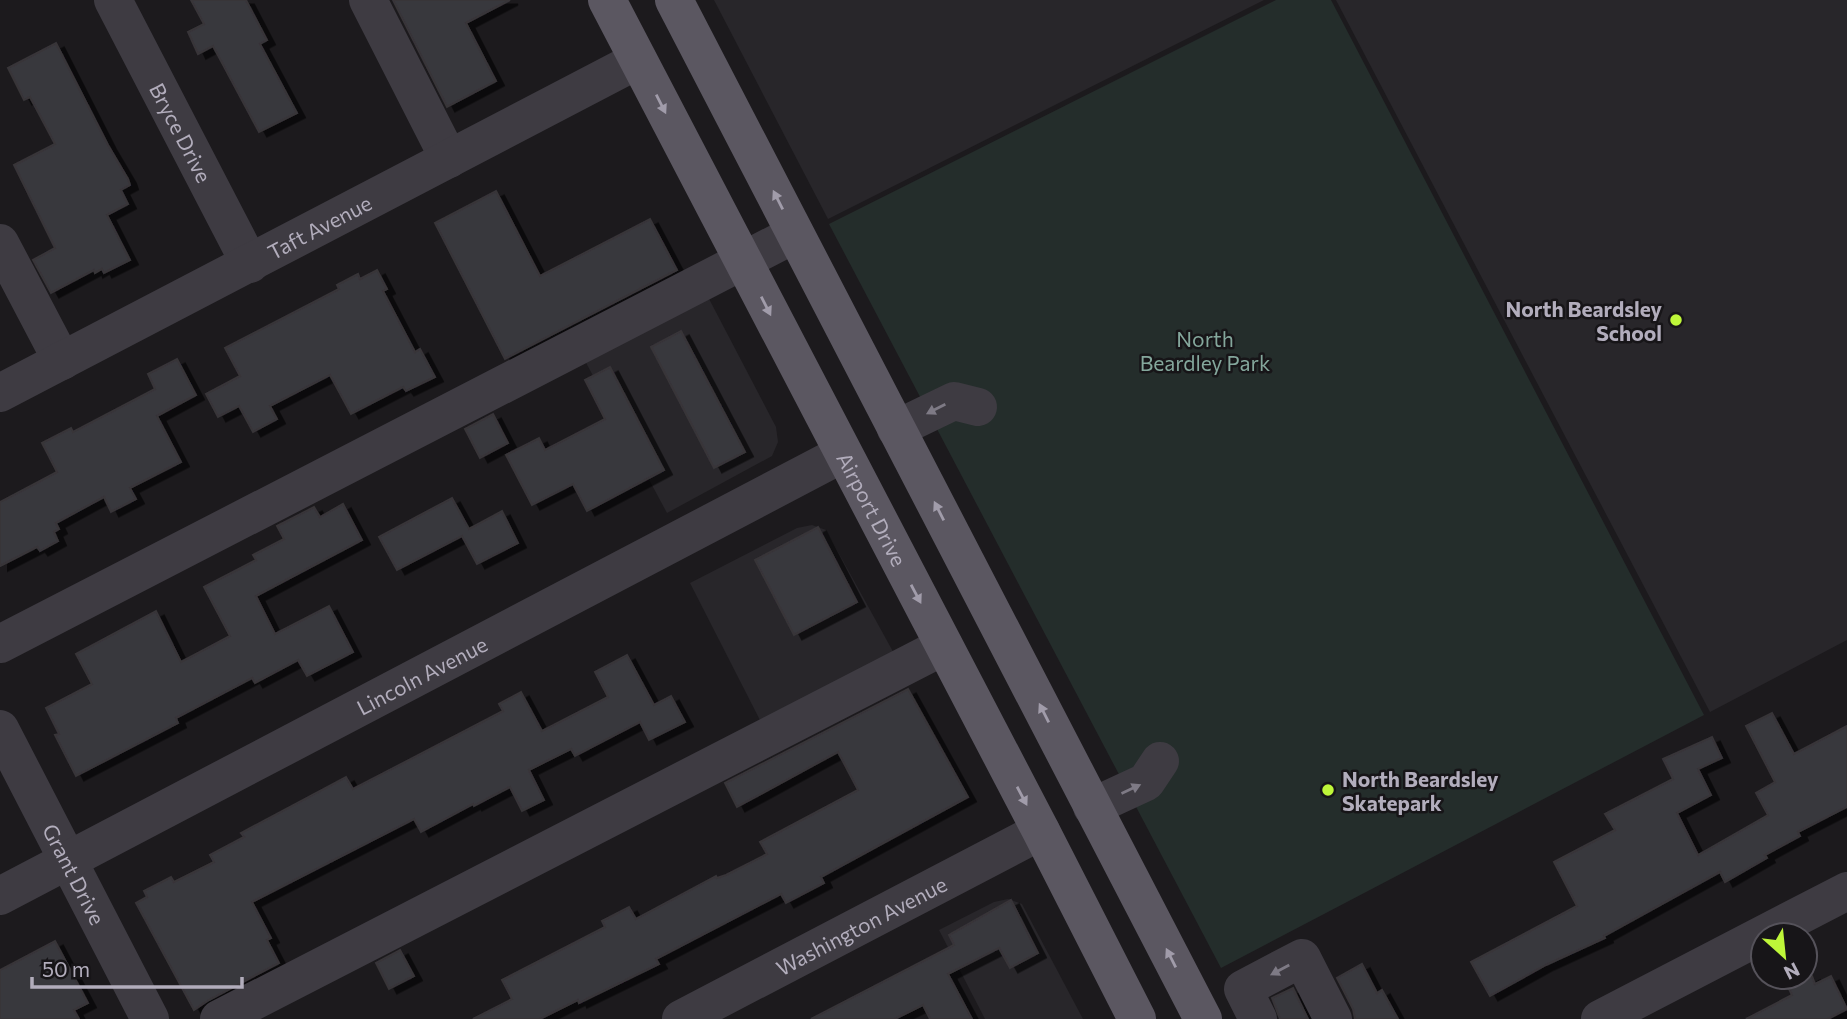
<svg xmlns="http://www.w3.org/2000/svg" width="1847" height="1019" viewBox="0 0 1847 1019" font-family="Commissioner,sans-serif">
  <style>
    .built { fill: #28262a }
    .green { fill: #242d2b }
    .building { fill: #39373c; stroke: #373439; stroke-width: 2; filter: url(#shadow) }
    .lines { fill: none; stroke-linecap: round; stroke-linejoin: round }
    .minor { stroke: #3e3b42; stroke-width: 38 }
    .major { stroke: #5b5761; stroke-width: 38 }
    .oneway { fill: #a19caa }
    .oneway2 { fill: #7e7a85 }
    .poi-dot { fill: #bef639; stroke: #171518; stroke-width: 2.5 }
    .labels { text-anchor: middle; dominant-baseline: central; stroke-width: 5; stroke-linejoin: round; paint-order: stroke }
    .street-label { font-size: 21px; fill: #b2adbc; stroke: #171518 }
    .poi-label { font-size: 21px; font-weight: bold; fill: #b2adbc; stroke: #171518; text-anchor: end }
    .park-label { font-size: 21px; fill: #84a79c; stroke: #171518 }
  </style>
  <defs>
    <filter id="shadow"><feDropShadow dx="8" dy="4.5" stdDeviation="0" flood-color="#0009"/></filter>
  </defs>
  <rect width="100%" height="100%" fill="#1c1a1d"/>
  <g class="built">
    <path d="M 714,0 L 1264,0 L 828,219 Z"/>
    <path d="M 1336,0 L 1847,0 L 1847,640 L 1710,712 Z"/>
    <path d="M 707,295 L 776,427 L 778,442 L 772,456 L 667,513 L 584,359 Z"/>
    <path d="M 812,525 L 826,530 L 896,657 L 763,726 L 690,583 L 797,528 Z"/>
    <path d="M 1008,899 L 1022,904 L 1083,1019 L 985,1019 L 939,930 L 994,902 Z"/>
  </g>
  <path class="green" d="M 1276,0 L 1331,0 L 1704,715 L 1221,968 L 829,224 Z"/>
  <g class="building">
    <path d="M 191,0 L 246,0 L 267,40 L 260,44 L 297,113 L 259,132 L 213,46 L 198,54 L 188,32 L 204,24 Z"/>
    <path d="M 393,0 L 510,0 L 466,23 L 496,81 L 447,107 Z"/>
    <path d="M 56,43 L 108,145 L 128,179 L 130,185 L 121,190 L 128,204 L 107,215 L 130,260 L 104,273 L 102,269 L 95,273 L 94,270 L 51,293 L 33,260 L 55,248 L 14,165 L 55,144 L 30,97 L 24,100 L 8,68 Z"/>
    <path d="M 496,191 L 540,276 L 650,219 L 677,270 L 505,359 L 435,223 Z"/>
    <path d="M 377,270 L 387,289 L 383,291 L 415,352 L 420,349 L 435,377 L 406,391 L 403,387 L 351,414 L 330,375 L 270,406 L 277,419 L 253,432 L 239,406 L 218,417 L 206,394 L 240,376 L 225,348 L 339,289 L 337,285 L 358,274 L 360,279 Z"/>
    <path d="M 681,331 L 745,452 L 714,468 L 651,347 Z"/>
    <path d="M 177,359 L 196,395 L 157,416 L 181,462 L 130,488 L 136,499 L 111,512 L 104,497 L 56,523 L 59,529 L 54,532 L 58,541 L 40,551 L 37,547 L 0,566 L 0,502 L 57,472 L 42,443 L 71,428 L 73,432 L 155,389 L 148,374 Z"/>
    <path d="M 610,367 L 664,470 L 587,511 L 573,484 L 532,505 L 506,455 L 539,438 L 545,450 L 605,419 L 585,380 Z"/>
    <path d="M 493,414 L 508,443 L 480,458 L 465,429 Z"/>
    <path d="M 452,498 L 469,529 L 502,511 L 518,543 L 477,564 L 462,536 L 397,570 L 379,537 Z"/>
    <path d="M 343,504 L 362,540 L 256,596 L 275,634 L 329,606 L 353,652 L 307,676 L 298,660 L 255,683 L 252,678 L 176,718 L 178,723 L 76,776 L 55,735 L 59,734 L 46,708 L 92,684 L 76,654 L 156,611 L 181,662 L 230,636 L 204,587 L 256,560 L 253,555 L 284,539 L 277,526 L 314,507 L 320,517 Z"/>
    <path d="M 818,527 L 857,602 L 794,635 L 755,560 Z"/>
    <path d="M 627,655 L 654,705 L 671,696 L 685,722 L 649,740 L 640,722 L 575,756 L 571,749 L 529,770 L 544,800 L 522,811 L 510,787 L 474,806 L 473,804 L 421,832 L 414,819 L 252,902 L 271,938 L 267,940 L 279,963 L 209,1000 L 194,1010 L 136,903 L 147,897 L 144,891 L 171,877 L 174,882 L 214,862 L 210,855 L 244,837 L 241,833 L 346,777 L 353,789 L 503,711 L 499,704 L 521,692 L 542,731 L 608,697 L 595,672 Z"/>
    <path d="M 908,689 L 968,797 L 821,877 L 824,883 L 786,903 L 781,894 L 656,959 L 659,964 L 579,1003 L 578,1000 L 540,1019 L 473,1019 L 512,999 L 502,980 L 605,927 L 602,921 L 629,907 L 636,919 L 716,876 L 717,878 L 726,875 L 767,854 L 760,842 L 858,790 L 838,752 L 737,807 L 725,783 Z"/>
    <path d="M 1772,713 L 1794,754 L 1847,726 L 1847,807 L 1798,832 L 1800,836 L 1765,855 L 1767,858 L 1725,882 L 1720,872 L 1604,936 L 1605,938 L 1546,965 L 1490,996 L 1471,962 L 1577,906 L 1554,862 L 1615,830 L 1605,814 L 1673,779 L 1663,759 L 1712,737 L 1722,758 L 1698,769 L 1711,795 L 1677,813 L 1698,855 L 1768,815 L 1756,793 L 1775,782 L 1746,726 Z"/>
    <path d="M 1011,900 L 1038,953 L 1010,968 L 999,948 L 948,974 L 972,1019 L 930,1019 L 923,1005 L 895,1019 L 811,1019 L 954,945 L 949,935 Z"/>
    <path d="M 55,941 L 88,1003 L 74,1010 L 79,1019 L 0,1019 L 0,970 Z"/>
    <path d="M 400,950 L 414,976 L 389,989 L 376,963 Z"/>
    <path d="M 1362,964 L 1377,993 L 1382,990 L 1398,1019 L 1355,1019 L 1353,1009 L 1337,978 Z"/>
    <path d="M 1812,976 L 1815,984 L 1831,976 L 1847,1009 L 1828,1019 L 1746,1019 L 1792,995 L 1789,989 Z"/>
    <path d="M 1293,988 L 1308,1019 L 1280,1019 L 1272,998 Z"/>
  </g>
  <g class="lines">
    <g class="minor">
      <path id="s1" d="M 113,0 L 250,264"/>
      <path d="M 368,0 L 449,159"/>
      <path d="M 0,243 L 62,361"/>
      <path id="s2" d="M 0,393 L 638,60"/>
      <path d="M 896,429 L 954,401 L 978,407"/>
      <path d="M 0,644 L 795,234"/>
      <path id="s3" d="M 0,729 L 150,1019"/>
      <path d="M 1092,807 L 1146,782 L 1160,761"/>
      <path id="s4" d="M 0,896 L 842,454"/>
      <path d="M 219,1019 L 944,646"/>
      <path id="s5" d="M 681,1019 L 1041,831"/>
      <path d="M 1258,1019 L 1243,989 L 1302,958 L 1333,1019"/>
      <path d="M 1600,1019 L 1847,891"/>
    </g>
    <g class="major">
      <path id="s6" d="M 607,0 L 1041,831 L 1137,1019"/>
      <path d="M 674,0 L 1203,1019"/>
    </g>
  </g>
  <defs><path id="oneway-solid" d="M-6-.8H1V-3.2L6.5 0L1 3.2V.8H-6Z" transform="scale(1.75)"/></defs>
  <g class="oneway">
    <use href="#oneway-solid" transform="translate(661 104) rotate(63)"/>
    <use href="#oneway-solid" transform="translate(778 200) rotate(-117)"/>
    <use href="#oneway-solid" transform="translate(766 306) rotate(63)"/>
    <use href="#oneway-solid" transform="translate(939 511) rotate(-117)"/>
    <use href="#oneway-solid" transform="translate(916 594) rotate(62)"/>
    <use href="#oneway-solid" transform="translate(1044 713) rotate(-117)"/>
    <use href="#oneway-solid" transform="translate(1022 796) rotate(62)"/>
    <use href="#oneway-solid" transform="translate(1171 958) rotate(-117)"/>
  </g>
  <g class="oneway2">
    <use href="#oneway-solid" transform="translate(936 409) rotate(153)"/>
    <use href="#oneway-solid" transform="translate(1131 789) rotate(-25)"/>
    <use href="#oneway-solid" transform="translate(1280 970) rotate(152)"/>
  </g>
  <g class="poi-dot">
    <circle cx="1676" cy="320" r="7"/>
    <circle cx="1328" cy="790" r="7"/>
  </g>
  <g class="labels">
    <g class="street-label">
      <text stroke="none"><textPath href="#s1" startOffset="149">Bryce Drive</textPath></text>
      <text stroke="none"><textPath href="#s2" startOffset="360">Taft Avenue</textPath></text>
      <text stroke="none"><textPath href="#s6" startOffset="574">Airport Drive</textPath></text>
      <text stroke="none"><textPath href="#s4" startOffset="476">Lincoln Avenue</textPath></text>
      <text stroke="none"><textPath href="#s3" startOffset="163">Grant Drive</textPath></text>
      <text stroke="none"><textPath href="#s5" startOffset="203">Washington Avenue</textPath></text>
    </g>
    <g class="poi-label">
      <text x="1662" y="308">North Beardsley<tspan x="1662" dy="24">School</tspan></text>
      <text x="1342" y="778" text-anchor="start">North Beardsley<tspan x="1342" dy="24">Skatepark</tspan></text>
    </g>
    <g class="park-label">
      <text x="1205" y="338">North<tspan x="1205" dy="24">Beardley Park</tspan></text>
    </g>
  </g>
  <g transform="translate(1784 956) rotate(153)"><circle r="33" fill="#171518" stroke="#55525a" stroke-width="2"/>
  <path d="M0-5L12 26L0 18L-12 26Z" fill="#bef639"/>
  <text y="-10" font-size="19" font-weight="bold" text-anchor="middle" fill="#b2adbc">N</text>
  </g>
  <path d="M32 977v10h210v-10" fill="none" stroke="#b2adbc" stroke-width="3.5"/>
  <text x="42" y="977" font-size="21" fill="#b2adbc" stroke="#171518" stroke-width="5" paint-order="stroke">50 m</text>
</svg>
